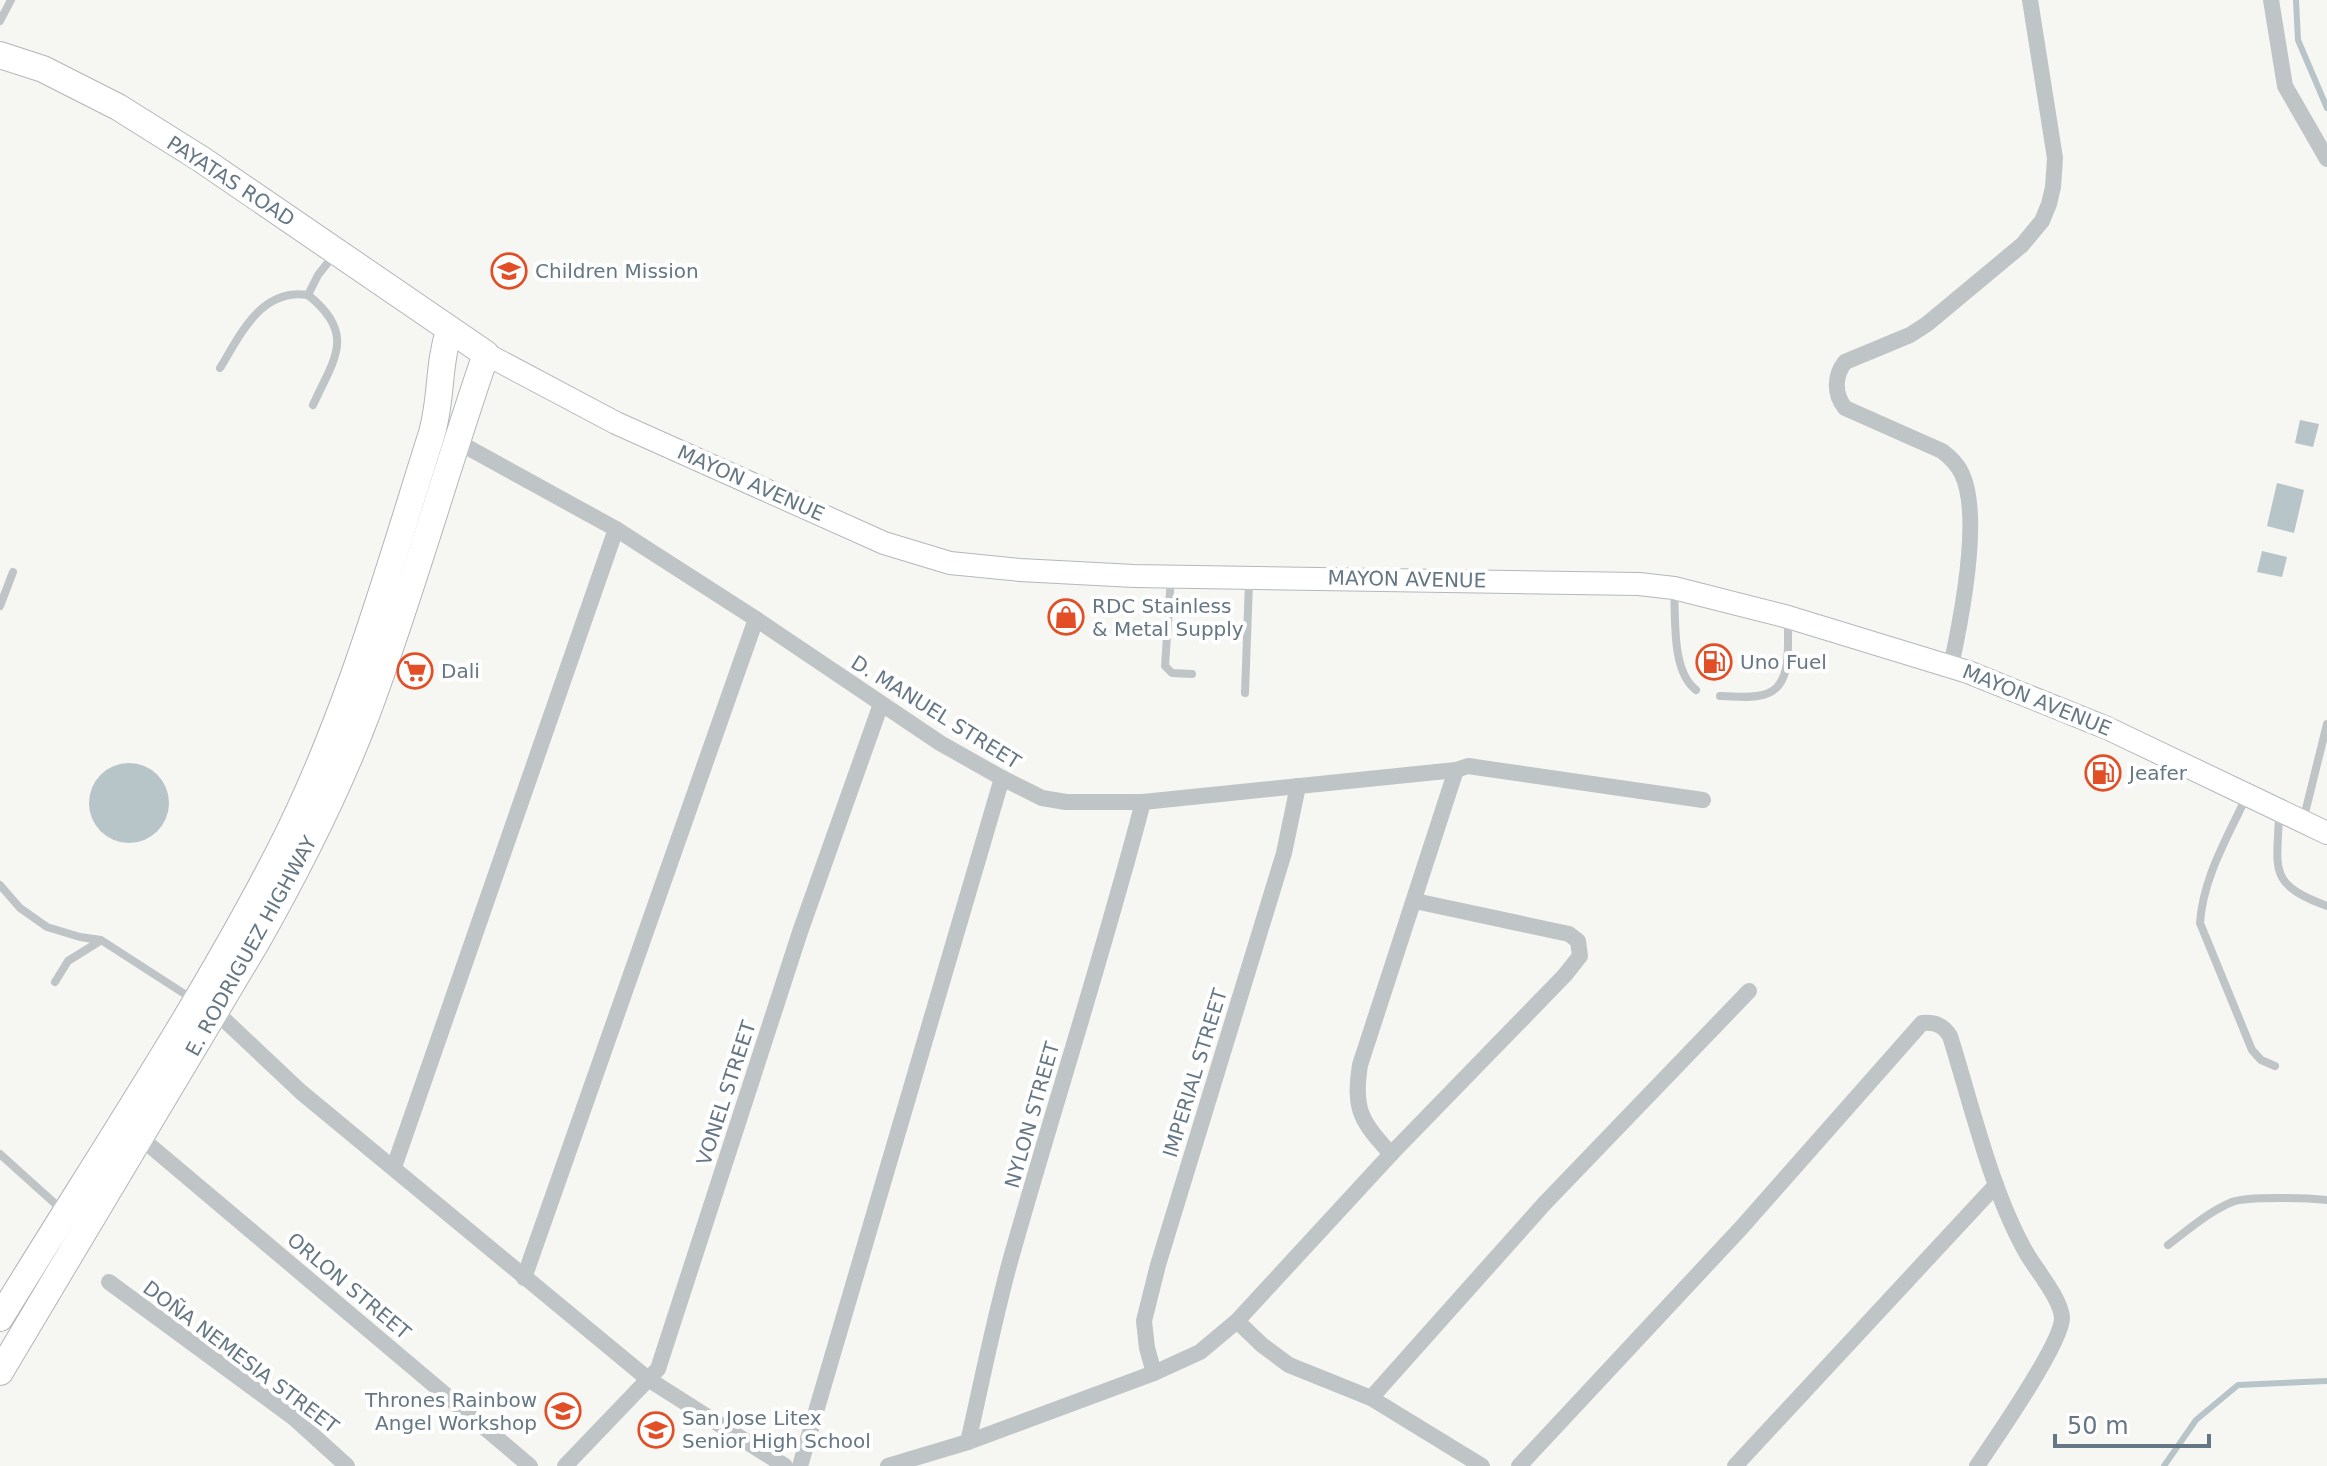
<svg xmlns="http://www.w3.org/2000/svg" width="2327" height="1466" viewBox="0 0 2327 1466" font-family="'DejaVu Sans',sans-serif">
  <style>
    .water { fill: #b7c4c8 }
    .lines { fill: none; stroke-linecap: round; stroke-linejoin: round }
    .stream { stroke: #b7c4c8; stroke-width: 6 }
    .secondary-casing { stroke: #b2b8bc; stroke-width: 24 }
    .primary-casing { stroke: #b1b6ba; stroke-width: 28 }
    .lane { stroke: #bfc4c7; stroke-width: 8 }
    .street { stroke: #bfc4c7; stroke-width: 16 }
    .secondary { stroke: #fff; stroke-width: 22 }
    .primary { stroke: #fff; stroke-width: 26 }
    .labels { text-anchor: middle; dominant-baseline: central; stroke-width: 8; stroke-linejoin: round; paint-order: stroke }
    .street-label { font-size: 20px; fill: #657784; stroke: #fff }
    .poi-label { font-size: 20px; fill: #657784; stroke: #fff; text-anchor: start }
  </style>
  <rect width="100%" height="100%" fill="#f6f6f3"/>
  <g class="water">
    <path d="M 2300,420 L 2319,424 L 2313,447 L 2295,443 Z"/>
    <path d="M 2277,483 L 2304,490 L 2294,533 L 2267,526 Z"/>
    <path d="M 2262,551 L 2287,557 L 2282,577 L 2257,572 Z"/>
    <circle cx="129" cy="803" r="40"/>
  </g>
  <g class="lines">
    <g class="stream">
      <path d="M 2296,0 L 2298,40 L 2327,108"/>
      <path d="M 2164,1466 L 2196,1420 L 2238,1385 L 2327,1381"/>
    </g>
    <defs>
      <path id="secondary" d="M 486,354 L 616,423 L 884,543 L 950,563 L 1020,570 L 1134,576 L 1639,584 L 1674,588 L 1788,617 L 1968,672 L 2107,728 L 2327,833"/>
      <g id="primary">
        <path d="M 0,55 L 43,69 L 118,107 L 201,159 L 486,354 C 445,473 411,595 367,713 C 337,793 298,869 256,943 L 0,1372"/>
        <path d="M 0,1318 C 94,1164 196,1013 279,852 C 347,719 387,575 432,433 C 442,397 438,365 449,331"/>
      </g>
    </defs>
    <use href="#secondary" class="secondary-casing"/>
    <use href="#primary" class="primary-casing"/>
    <g class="lane">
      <path d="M 0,21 L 11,0"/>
      <path d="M 220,368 C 241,334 261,288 308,295"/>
      <path d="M 313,405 C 334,359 357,334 308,295 L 318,275 L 334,255"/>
      <path d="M 1171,577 L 1165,666 L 1172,673 L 1192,674"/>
      <path d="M 1674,589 C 1676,618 1671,671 1696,690"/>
      <path d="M 0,606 L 13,572"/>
      <path d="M 1245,693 L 1249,582"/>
      <path d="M 1720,696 C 1734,696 1753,699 1766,694 C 1794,685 1787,642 1788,618"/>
      <path d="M 2247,795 C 2228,837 2203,877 2200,923 L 2252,1050 L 2261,1060 L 2275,1066"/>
      <path d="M 2279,815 C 2277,871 2268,884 2327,906"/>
      <path d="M 2303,821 L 2327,724"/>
      <path d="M 0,885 L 20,908 L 47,927 L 80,937 L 101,940 L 194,1000"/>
      <path d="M 55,982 L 68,961 L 100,941"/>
      <path d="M 0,1154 L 61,1209"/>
      <path d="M 2168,1245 C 2188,1230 2208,1212 2232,1202 C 2248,1196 2307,1198 2327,1200"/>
    </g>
    <g class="street">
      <path d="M 2271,0 L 2285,86 L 2327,159"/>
      <path d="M 456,441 L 616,529 L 756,619 L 940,743 L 1002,778 L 1042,798 L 1066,802 L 1143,802 L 1456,770 L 1468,766 L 1703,800"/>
      <path d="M 1951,666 C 1961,620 1982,517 1962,474 C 1958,465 1950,457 1942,451 L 1845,408 C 1834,394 1834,376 1845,362 L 1910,335 L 1927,324 L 2022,245 L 2042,221 L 2049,204 L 2053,187 L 2055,158 L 2030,0"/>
      <path d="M 215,1011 L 301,1092 L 648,1379 L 785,1466"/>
      <path d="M 141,1138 L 530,1466"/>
      <path d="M 1391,1154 C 1361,1121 1353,1110 1360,1065 L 1456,770"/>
      <path d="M 394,1167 L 616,529"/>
      <path d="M 524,1278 L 756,619"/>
      <path d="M 109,1282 L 294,1418 L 347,1466"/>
      <path d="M 1237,1321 L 1262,1345 L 1289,1365 L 1371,1398 L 1482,1466"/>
      <path d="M 1154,1373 L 1147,1348 L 1144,1321 L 1158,1265 L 1284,853 L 1298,786"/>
      <path d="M 1371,1398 L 1544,1204 L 1749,991"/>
      <path d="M 968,1442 C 982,1381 994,1319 1011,1258 C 1054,1106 1103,955 1143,802"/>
      <path d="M 565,1466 L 658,1369 L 800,932 L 881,704"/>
      <path d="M 800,1466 L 1002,778"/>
      <path d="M 888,1466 L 968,1442 L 1154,1373 L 1200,1352 L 1237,1321 L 1391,1154 L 1565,975 L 1580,956 L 1578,941 L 1569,934 L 1415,901"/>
      <path d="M 1519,1466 L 1742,1227 L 1922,1023 C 1935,1022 1943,1025 1950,1036 C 1972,1106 1991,1191 2027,1254 C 2037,1271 2061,1299 2062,1318 C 2062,1343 1994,1441 1977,1466"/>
      <path d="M 1735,1466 L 1996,1185"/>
    </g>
    <use href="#secondary" class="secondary"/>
    <use href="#primary" class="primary"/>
  </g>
  <defs>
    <symbol id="school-ring" viewBox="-11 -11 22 22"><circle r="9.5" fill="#fff" stroke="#e24f27" stroke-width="1.5"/><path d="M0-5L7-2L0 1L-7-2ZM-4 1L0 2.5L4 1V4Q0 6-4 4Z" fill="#e24f27"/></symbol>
    <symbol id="shop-ring" viewBox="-11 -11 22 22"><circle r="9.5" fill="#fff" stroke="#e24f27" stroke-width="1.5"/><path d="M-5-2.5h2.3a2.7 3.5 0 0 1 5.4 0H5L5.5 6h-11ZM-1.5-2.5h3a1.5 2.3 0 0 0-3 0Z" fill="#e24f27"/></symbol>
    <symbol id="fuel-ring" viewBox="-11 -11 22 22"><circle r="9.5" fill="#fff" stroke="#e24f27" stroke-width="1.5"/><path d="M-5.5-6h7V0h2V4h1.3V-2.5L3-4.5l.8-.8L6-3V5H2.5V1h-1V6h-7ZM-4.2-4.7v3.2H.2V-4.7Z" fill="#e24f27"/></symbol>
    <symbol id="supermarket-ring" viewBox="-11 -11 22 22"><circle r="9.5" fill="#fff" stroke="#e24f27" stroke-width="1.5"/><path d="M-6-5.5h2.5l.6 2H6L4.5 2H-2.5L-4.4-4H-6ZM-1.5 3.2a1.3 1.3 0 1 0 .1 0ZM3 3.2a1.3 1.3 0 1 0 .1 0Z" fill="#e24f27"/></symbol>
  </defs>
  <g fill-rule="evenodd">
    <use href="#school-ring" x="489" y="251" width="40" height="40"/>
    <use href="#shop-ring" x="1046" y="597" width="40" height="40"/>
    <use href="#fuel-ring" x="1694" y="642" width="40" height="40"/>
    <use href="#supermarket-ring" x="395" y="651" width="40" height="40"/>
    <use href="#fuel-ring" x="2083" y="753" width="40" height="40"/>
    <use href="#school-ring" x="543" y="1391" width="40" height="40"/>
    <use href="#school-ring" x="636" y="1410" width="40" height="40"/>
  </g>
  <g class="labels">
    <g class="street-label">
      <text transform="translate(231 181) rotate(33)">PAYATAS ROAD</text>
      <text transform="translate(751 483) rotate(24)">MAYON AVENUE</text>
      <text transform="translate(1407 579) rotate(1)">MAYON AVENUE</text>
      <text transform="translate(2037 700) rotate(22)">MAYON AVENUE</text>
      <text transform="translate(936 712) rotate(32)">D. MANUEL STREET</text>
      <text transform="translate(251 946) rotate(-61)">E. RODRIGUEZ HIGHWAY</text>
      <text transform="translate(1195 1073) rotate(-73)">IMPERIAL STREET</text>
      <text transform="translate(726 1093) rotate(-72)">VONEL STREET</text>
      <text transform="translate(1032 1115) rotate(-74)">NYLON STREET</text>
      <text transform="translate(349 1286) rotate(40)">ORLON STREET</text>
      <text transform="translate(241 1357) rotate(37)">DOÑA NEMESIA STREET</text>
    </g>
    <g class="poi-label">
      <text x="535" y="271">Children Mission</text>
      <text x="1092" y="606">RDC Stainless<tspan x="1092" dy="23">&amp; Metal Supply</tspan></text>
      <text x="1740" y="662">Uno Fuel</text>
      <text x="441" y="671">Dali</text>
      <text x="2129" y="773">Jeafer</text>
      <text x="537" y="1400" text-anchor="end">Thrones Rainbow<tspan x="537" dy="23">Angel Workshop</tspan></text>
      <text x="682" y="1418">San Jose Litex<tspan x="682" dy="23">Senior High School</tspan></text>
    </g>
  </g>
  <path d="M2055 1434v12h154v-12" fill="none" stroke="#657784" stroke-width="4"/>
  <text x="2067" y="1434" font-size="24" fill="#657784" stroke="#ffffff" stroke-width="6" paint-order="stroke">50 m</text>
</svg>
